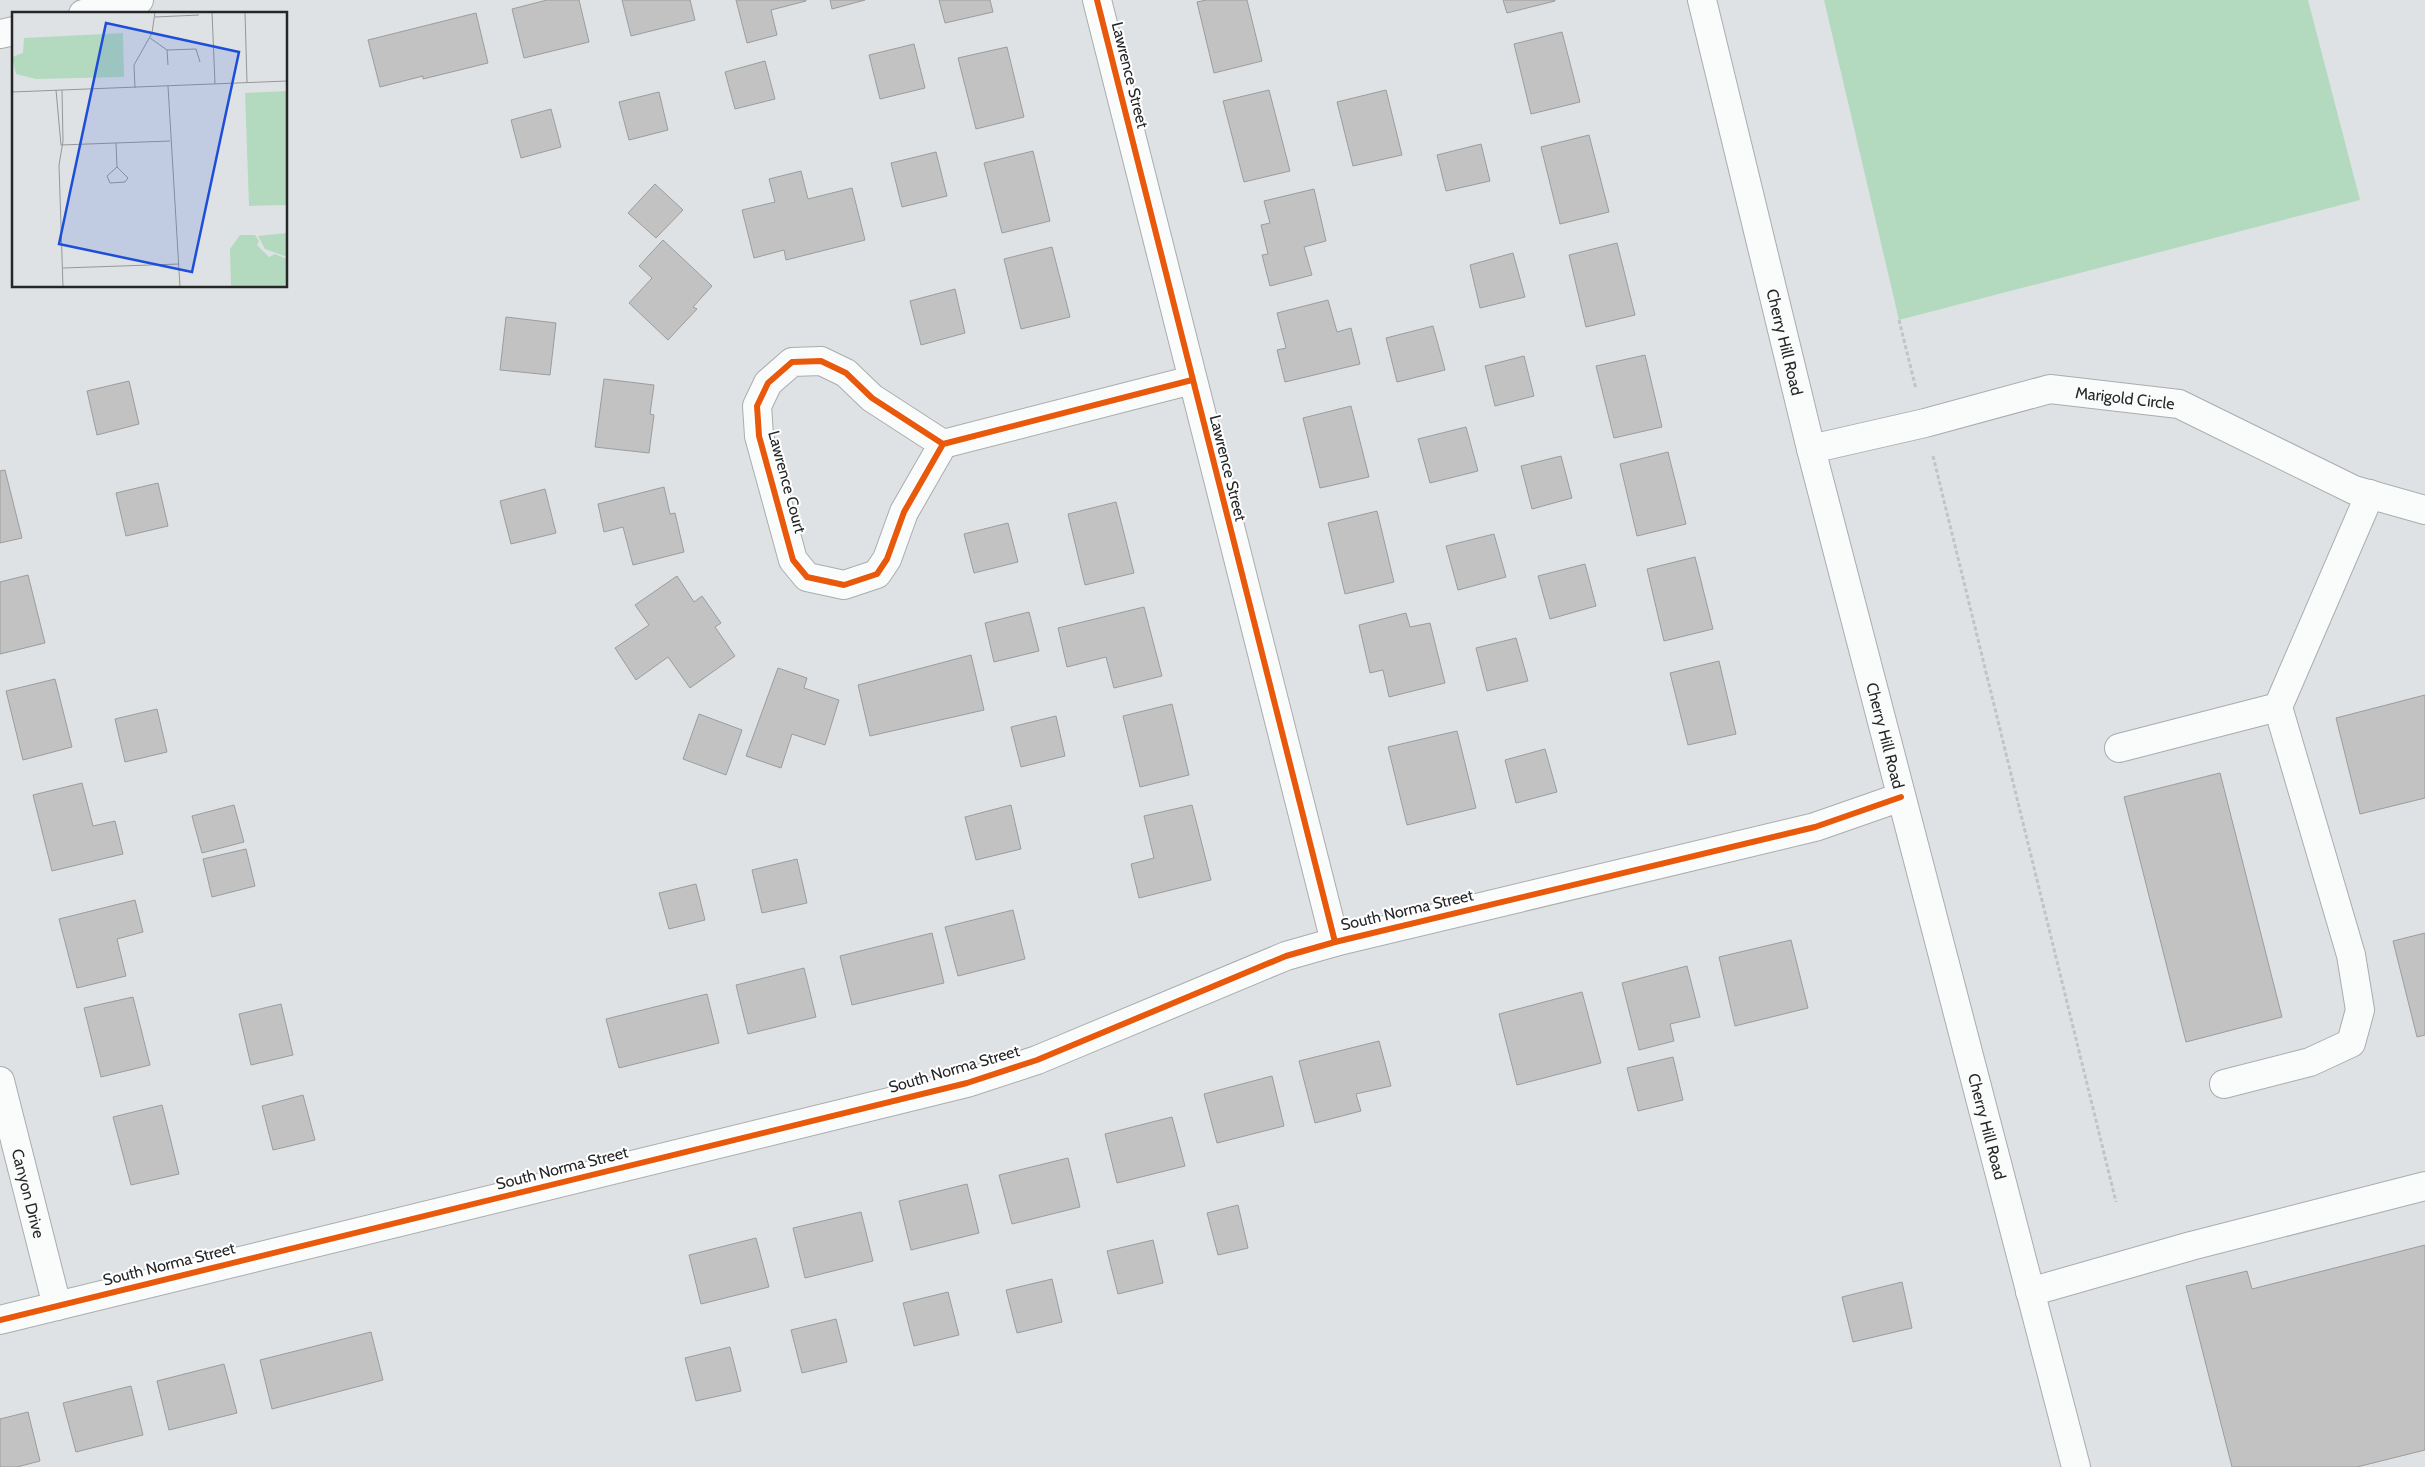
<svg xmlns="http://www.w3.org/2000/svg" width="2425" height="1467" viewBox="0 0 2425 1467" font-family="Cabin,sans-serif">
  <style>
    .green { fill: #b3dabf }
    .building { fill: #c2c2c2; stroke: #9b9c9c }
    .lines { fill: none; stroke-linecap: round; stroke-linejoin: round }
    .minor-casing { stroke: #aaacae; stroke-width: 30 }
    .major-casing { stroke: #aaacae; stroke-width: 30 }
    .path { stroke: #c3c3c4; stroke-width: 3; stroke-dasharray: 4 2.5; stroke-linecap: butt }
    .minor { stroke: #fafbfb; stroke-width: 28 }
    .major { stroke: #fafbfb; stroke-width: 28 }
    .cycleway-casing { stroke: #fff; stroke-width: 9 }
    .cycleway { stroke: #e8590c; stroke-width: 6 }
    .labels { text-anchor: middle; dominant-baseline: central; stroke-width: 4; stroke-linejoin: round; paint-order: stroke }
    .street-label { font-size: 16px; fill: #252628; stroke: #fff }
    .inset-road { fill: none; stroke: #959799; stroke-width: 1 }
    .view { fill: #1d4ed8; fill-opacity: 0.15; stroke: #1d4ed8; stroke-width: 2.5 }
    .inset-edge { fill: none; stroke: #252628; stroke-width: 2.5 }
  </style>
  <rect width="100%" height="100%" fill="#dfe2e5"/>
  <path class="green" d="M 1824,0 L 2308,0 L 2360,200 L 1899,320 Z"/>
  <g class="building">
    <path d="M 547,0 L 579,0 L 589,42 L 524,58 L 512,9 Z"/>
    <path d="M 622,0 L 690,0 L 695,20 L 631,36 Z"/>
    <path d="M 736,0 L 806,0 L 806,1 L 771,10 L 777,35 L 747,43 Z"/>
    <path d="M 830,0 L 865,0 L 832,9 Z"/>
    <path d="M 939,0 L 990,0 L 993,12 L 945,23 Z"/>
    <path d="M 1206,0 L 1247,0 L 1262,61 L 1214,73 L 1197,2 Z"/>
    <path d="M 1503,0 L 1555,0 L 1555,1 L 1507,13 Z"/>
    <path d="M 476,13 L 488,63 L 423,79 L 423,76 L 380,87 L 368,40 Z"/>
    <path d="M 1562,32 L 1580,102 L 1531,114 L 1514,44 Z"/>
    <path d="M 914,44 L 925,88 L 880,99 L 869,55 Z"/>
    <path d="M 1007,47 L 1024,117 L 976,129 L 958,58 Z"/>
    <path d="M 765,61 L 775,99 L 735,109 L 725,72 Z"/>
    <path d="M 1269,90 L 1290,171 L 1244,182 L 1223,101 Z"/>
    <path d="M 1386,90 L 1402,155 L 1353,166 L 1337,102 Z"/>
    <path d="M 659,92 L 668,130 L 629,140 L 619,102 Z"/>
    <path d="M 551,109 L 561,147 L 521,158 L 511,120 Z"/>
    <path d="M 1589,135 L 1609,212 L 1560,224 L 1541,147 Z"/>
    <path d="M 1481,144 L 1490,181 L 1446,191 L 1437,155 Z"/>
    <path d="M 1033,151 L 1050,221 L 1002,233 L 984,163 Z"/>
    <path d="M 936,152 L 947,196 L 902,207 L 891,163 Z"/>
    <path d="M 801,171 L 808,199 L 852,188 L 865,240 L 786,260 L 784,250 L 754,258 L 742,210 L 775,202 L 769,179 Z"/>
    <path d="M 655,184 L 683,210 L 656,238 L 628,213 Z"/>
    <path d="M 1314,189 L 1326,241 L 1304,247 L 1312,275 L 1270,286 L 1262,255 L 1268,254 L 1261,225 L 1270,223 L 1264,201 Z"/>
    <path d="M 663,240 L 712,286 L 693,307 L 697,309 L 668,340 L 629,303 L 652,278 L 639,266 Z"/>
    <path d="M 1617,243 L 1635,315 L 1586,327 L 1569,255 Z"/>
    <path d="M 1052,247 L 1070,317 L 1021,329 L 1004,259 Z"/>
    <path d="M 1513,253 L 1525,297 L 1480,308 L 1470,265 Z"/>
    <path d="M 955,289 L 965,333 L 921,345 L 910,301 Z"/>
    <path d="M 1328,300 L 1337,332 L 1351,328 L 1360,364 L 1285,382 L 1277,350 L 1286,348 L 1277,313 Z"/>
    <path d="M 506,317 L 556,323 L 550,375 L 500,370 Z"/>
    <path d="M 1433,326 L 1445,370 L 1397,382 L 1386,338 Z"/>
    <path d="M 1645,355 L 1662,427 L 1614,438 L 1596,366 Z"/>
    <path d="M 1524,356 L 1534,396 L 1495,406 L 1485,366 Z"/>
    <path d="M 604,379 L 654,385 L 650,414 L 654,415 L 649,453 L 595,447 Z"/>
    <path d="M 129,381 L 139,424 L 97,435 L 87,391 Z"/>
    <path d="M 1351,406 L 1369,477 L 1320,488 L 1303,418 Z"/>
    <path d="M 1466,427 L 1478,471 L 1430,483 L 1418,439 Z"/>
    <path d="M 1668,452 L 1686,524 L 1637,536 L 1620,464 Z"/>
    <path d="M 1561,456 L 1572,498 L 1532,509 L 1521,466 Z"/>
    <path d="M 5,470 L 22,538 L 0,543 L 0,471 Z"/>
    <path d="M 158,483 L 168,526 L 126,536 L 116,493 Z"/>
    <path d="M 664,487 L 670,514 L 675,513 L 684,552 L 633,565 L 623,527 L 604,532 L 598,504 Z"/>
    <path d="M 545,489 L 556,533 L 511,544 L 500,501 Z"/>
    <path d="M 1116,502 L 1134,573 L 1085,585 L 1068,514 Z"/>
    <path d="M 1377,511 L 1394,582 L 1345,594 L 1328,523 Z"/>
    <path d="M 1008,523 L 1018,562 L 974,573 L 964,534 Z"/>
    <path d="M 1494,534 L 1506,577 L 1458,590 L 1446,546 Z"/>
    <path d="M 1695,557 L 1713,629 L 1664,641 L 1647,569 Z"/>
    <path d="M 1585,564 L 1596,606 L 1550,619 L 1538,576 Z"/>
    <path d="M 28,575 L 45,643 L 0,654 L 0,582 Z"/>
    <path d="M 677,576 L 694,602 L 702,596 L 721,623 L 715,627 L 735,656 L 690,688 L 668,657 L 636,680 L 615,648 L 649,625 L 635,605 Z"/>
    <path d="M 1144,607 L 1162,676 L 1114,688 L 1106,657 L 1067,667 L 1058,628 Z"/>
    <path d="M 1029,612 L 1039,651 L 994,662 L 985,623 Z"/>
    <path d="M 1406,613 L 1410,627 L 1430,623 L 1445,683 L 1389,697 L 1383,670 L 1370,673 L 1359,625 Z"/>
    <path d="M 1516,638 L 1528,681 L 1487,691 L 1476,648 Z"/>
    <path d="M 971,655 L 984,710 L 870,736 L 858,685 Z"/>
    <path d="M 1719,661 L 1736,734 L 1688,745 L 1670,673 Z"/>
    <path d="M 778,668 L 807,678 L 804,688 L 839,700 L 825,745 L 792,734 L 781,768 L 746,756 Z"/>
    <path d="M 55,679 L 72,747 L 23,760 L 6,691 Z"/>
    <path d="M 2425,695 L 2425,798 L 2360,814 L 2336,718 Z"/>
    <path d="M 1172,704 L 1189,775 L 1140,787 L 1123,716 Z"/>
    <path d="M 157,709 L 167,752 L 125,762 L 115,719 Z"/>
    <path d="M 699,714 L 742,730 L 726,775 L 683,759 Z"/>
    <path d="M 1056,716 L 1065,756 L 1021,767 L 1011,727 Z"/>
    <path d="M 1457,731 L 1476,808 L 1407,825 L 1388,747 Z"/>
    <path d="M 1545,749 L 1557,792 L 1516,803 L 1505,760 Z"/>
    <path d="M 2220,773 L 2282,1017 L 2186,1042 L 2124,797 Z"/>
    <path d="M 82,783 L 93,826 L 115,821 L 123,854 L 52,871 L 33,795 Z"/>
    <path d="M 234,805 L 244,842 L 202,853 L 192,816 Z"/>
    <path d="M 1011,805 L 1021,849 L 976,860 L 965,817 Z"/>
    <path d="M 1192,805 L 1211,880 L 1139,898 L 1131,864 L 1154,858 L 1144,816 Z"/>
    <path d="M 246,849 L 255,886 L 212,897 L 203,859 Z"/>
    <path d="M 797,859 L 807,903 L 762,913 L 752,870 Z"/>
    <path d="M 696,884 L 705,920 L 669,929 L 659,893 Z"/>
    <path d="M 135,900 L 143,932 L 117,939 L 126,976 L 77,988 L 59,919 Z"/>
    <path d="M 1013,910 L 1025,959 L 958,976 L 945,927 Z"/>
    <path d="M 932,933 L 944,983 L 852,1005 L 840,956 Z"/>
    <path d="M 2425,933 L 2425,1035 L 2417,1037 L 2393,941 Z"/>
    <path d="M 1791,940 L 1808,1008 L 1735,1026 L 1719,957 Z"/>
    <path d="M 1687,966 L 1700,1017 L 1670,1024 L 1674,1041 L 1639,1050 L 1622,983 Z"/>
    <path d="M 804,968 L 816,1017 L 748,1034 L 736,985 Z"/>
    <path d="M 1582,992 L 1601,1063 L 1517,1085 L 1499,1014 Z"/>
    <path d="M 707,994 L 719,1043 L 619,1068 L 606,1019 Z"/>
    <path d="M 133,997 L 150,1065 L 101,1077 L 84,1008 Z"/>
    <path d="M 281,1004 L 293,1055 L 251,1065 L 239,1014 Z"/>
    <path d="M 1379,1041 L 1391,1086 L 1356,1094 L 1361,1111 L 1315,1123 L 1299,1061 Z"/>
    <path d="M 1673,1057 L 1683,1100 L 1638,1111 L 1627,1068 Z"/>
    <path d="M 1272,1076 L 1284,1126 L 1217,1143 L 1204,1094 Z"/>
    <path d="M 303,1095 L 315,1140 L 273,1150 L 262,1106 Z"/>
    <path d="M 162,1105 L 179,1174 L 131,1185 L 113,1117 Z"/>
    <path d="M 1172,1117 L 1185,1166 L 1117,1183 L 1105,1134 Z"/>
    <path d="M 1068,1158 L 1080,1207 L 1012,1224 L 999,1175 Z"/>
    <path d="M 967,1184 L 979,1233 L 911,1250 L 899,1201 Z"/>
    <path d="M 1238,1205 L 1248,1248 L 1218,1255 L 1207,1213 Z"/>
    <path d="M 861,1212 L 873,1261 L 805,1278 L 793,1228 Z"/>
    <path d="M 756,1238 L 769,1287 L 701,1304 L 689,1255 Z"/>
    <path d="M 1153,1240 L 1163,1283 L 1118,1294 L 1107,1251 Z"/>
    <path d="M 2425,1245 L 2425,1450 L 2357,1467 L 2232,1467 L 2186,1286 L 2247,1271 L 2252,1289 Z"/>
    <path d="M 1052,1279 L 1062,1322 L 1017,1333 L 1006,1290 Z"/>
    <path d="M 1902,1282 L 1912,1328 L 1853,1342 L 1842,1297 Z"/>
    <path d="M 948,1292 L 959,1335 L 914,1346 L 903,1303 Z"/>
    <path d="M 836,1319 L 847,1362 L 802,1373 L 791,1330 Z"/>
    <path d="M 371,1332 L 383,1380 L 272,1409 L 260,1360 Z"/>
    <path d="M 730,1347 L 741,1391 L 696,1401 L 685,1358 Z"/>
    <path d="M 224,1364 L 237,1413 L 169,1430 L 157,1381 Z"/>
    <path d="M 131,1386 L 143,1435 L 76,1452 L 63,1403 Z"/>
    <path d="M 28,1412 L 40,1461 L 17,1467 L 0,1467 L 0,1419 Z"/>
  </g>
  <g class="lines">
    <defs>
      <g id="minor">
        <path d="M 1097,0 L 1335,942"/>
        <path d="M 83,14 L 139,0"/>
        <path d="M 0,34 L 14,31"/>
        <path d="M 943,444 L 872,398 L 846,373 L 821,361 L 792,362 L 768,383 L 757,406 L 759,436 L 793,560 L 807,577 L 844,585 L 877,574 L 887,559 L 904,512 L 943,444 L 1192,380"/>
        <path id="s1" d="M 1811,449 L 1925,423 L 2050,389 L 2179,404 L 2354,490 L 2425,510"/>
        <path d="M 2119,748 L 2278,707"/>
        <path id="s2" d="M 0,1081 L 57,1306"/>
        <path d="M 2224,1084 L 2310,1062 L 2351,1043 L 2360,1010 L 2351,955 L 2278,707 L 2370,494"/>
        <path d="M 2030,1292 L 2191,1246 L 2425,1186"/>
        <path d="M 0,1320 L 967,1083 L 1037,1060 L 1286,956 L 1335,942 L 1815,827 L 1901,797"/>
      </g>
      <g id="major">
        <path id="s3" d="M 1702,0 L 1811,449 L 2076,1467"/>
      </g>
    </defs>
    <use href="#minor" class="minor-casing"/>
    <use href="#major" class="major-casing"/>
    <g class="path">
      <path d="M 1899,320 L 1916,389"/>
      <path d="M 1933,456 L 2116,1202"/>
    </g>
    <use href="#minor" class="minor"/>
    <use href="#major" class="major"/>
    <defs>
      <g id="cycleway">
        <path d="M 1097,0 L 1335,942"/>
        <path d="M 943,444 L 872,398 L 846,373 L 821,361 L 792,362 L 768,383 L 757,406 L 759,436 L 793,560 L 807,577 L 844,585 L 877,574 L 887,559 L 904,512 L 943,444 L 1192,380"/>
        <path d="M 0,1320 L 967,1083 L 1037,1060 L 1286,956 L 1335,942 L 1815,827 L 1901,797"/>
      </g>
    </defs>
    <use href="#cycleway" class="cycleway-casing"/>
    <use href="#cycleway" class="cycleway"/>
  </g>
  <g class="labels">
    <g class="street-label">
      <text transform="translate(1130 75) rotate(76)">Lawrence Street</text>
      <text stroke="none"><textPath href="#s3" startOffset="352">Cherry Hill Road</textPath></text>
      <text stroke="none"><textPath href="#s1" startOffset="322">Marigold Circle</textPath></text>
      <text transform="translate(1228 468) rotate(76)">Lawrence Street</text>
      <text transform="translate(787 482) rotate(75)">Lawrence Court</text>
      <text stroke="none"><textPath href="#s3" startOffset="758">Cherry Hill Road</textPath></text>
      <text transform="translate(1407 910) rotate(-13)">South Norma Street</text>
      <text transform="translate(954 1069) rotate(-16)">South Norma Street</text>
      <text stroke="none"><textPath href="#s3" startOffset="1162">Cherry Hill Road</textPath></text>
      <text transform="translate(562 1168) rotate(-14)">South Norma Street</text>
      <text stroke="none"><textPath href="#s2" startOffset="116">Canyon Drive</textPath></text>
      <text transform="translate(169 1264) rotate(-14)">South Norma Street</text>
    </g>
  </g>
  <g transform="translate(12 12)">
    <rect width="275" height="275" fill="#dfe2e5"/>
    <path d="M 111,21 L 112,65 L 24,67 L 4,62 L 0,45 L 11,41 L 12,26 ZM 275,79 L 275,193 L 237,194 L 233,81 ZM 275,221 L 275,245 L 253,237 L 246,224 ZM 228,223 L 243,223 L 247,229 L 245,233 L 257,245 L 263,242 L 275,247 L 275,275 L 219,275 L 218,237 Z" fill="#b3dabf"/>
    <path class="inset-road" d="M 200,0 L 203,72M 233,0 L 235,71M 143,5 L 187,3M 138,26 L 155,38 L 184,37 L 188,50M 155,38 L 156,53M 156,74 L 168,275M 123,76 L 122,53 L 140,21 L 143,0M 44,78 L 49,133M 50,78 L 51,129 L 47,153 L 51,275M 0,80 L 275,69M 104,131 L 105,155 L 116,166 L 113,170 L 98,171 L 95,164 L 105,155M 49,133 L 158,129M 51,256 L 167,252"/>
    <path class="view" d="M 94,11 L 227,40 L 180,260 L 47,232 Z"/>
    <rect width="275" height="275" class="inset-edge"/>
  </g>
</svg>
